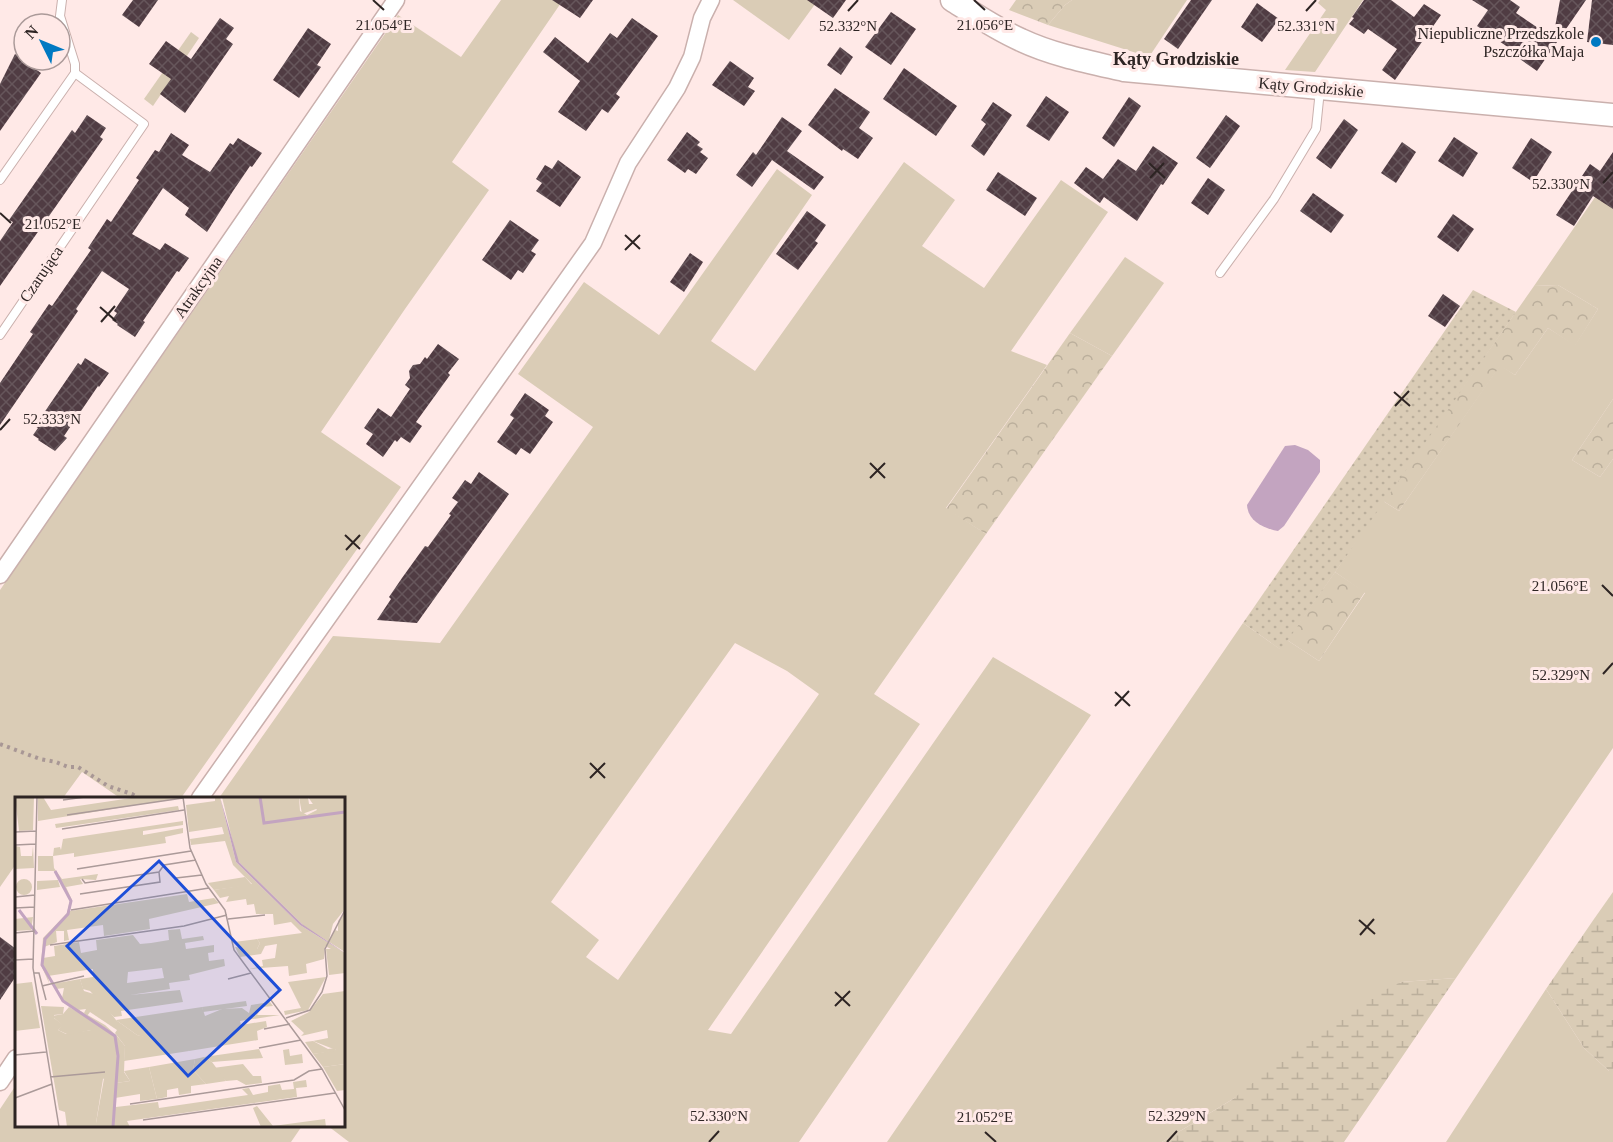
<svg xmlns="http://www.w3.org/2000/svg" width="1613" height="1142" viewBox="0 0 1613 1142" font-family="'Times New Roman',serif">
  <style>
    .green { fill: #daccb6; fill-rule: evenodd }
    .forest { fill: url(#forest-crowns) }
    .wetland { fill: url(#wetland-marsh) }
    .garden { fill: url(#garden-dots) }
    .water { fill: #c3a4c0 }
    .building { fill: url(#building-cross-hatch) }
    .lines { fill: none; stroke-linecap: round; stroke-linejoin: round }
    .lane-casing { stroke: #cab0ad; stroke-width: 10 }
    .street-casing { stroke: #cab0ad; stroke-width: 19 }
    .secondary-casing { stroke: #cab0ad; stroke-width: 25 }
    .path { stroke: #a89795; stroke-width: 4; stroke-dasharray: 3 4.5; stroke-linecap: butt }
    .lane { stroke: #fff; stroke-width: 8 }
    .street { stroke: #fff; stroke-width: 16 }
    .secondary { stroke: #fff; stroke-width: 22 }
    .ticks { fill: none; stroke: #2d2423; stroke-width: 2 }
    .poi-dot { fill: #0079c2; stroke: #ffe9e7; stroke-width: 2 }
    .labels { text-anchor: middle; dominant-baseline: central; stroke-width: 6; stroke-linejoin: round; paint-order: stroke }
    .poi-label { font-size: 16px; fill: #2d2423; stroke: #ffe9e7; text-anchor: end }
    .street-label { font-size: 16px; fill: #2d2423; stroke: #ffe9e7 }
    .neighbourhood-label { font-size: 18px; font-weight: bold; fill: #2d2423; stroke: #ffe9e7 }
    .inset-river { fill: none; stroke: #c3a4c0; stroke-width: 3 }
    .inset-road { fill: none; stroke: #ab9a99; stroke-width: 1.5 }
    .view { fill: #1d4ed8; fill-opacity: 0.15; stroke: #1d4ed8; stroke-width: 3 }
    .inset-edge { fill: none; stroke: #2d2423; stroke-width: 3 }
    .ticks-label { font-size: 15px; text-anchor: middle; fill: #2d2423; stroke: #ffe9e7; stroke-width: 6; stroke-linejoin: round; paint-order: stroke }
  </style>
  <defs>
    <pattern id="forest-crowns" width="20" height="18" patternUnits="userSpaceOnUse" patternTransform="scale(1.5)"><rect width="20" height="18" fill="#daccb6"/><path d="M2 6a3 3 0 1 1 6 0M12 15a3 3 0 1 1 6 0" fill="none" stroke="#bbaf9c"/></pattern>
    <pattern id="wetland-marsh" width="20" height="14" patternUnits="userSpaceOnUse" patternTransform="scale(1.5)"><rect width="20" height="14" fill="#daccb6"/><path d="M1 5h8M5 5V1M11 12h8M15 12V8" fill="none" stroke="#bbaf9c"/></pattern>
    <pattern id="garden-dots" width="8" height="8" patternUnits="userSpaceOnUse" patternTransform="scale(1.5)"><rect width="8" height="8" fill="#daccb6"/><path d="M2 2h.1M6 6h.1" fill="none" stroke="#bbaf9c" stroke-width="1.8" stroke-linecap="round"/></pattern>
    <pattern id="building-cross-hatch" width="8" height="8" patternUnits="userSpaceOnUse" patternTransform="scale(1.5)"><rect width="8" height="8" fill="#503c43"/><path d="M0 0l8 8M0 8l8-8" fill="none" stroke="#66565b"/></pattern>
  </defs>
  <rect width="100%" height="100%" fill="#ffe9e7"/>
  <g class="green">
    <path d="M 501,0 L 563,0 L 452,162 L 489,190 L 405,309 L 321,432 L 401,487 L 181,798 L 120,798 L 82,772 L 63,798 L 16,798 L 16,864 L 0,887 L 0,590 L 398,15 L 461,57 Z"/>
    <path d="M 733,0 L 818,0 L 789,40 Z"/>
    <path d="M 1072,0 L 1187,0 L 1149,57 L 1048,25 L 1065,5 Z"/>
    <path d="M 1320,0 L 1363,0 L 1315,72 L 1285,70 L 1326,10 L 1318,3 Z"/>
    <path d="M 191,32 L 199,38 L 153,106 L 144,99 Z"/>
    <path d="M 904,162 L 955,200 L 922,246 L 984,288 L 1061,180 L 1108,212 L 1011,351 L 1047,365 L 946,508 L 986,534 L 874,694 L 920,724 L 708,1030 L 731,1034 L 993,657 L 1091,715 L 799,1142 L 349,1142 L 328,1126 L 344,1126 L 344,798 L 219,798 L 333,636 L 440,643 L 593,427 L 518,374 L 584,282 L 659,335 L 777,169 L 812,195 L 711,341 L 755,371 ZM 735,643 L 787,671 L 819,694 L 618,980 L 586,957 L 599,940 L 551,902 Z"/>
    <path d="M 1613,171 L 1613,399 L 1572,460 L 1600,477 L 1613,459 L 1613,748 L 1456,978 L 1401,982 L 1233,1099 L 1162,1142 L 887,1142 L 1243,623 L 1280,649 L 1287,640 L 1319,661 L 1365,593 L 1335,572 L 1383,501 L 1399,511 L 1500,365 L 1515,375 L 1548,328 L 1575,345 L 1598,309 L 1558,285 L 1534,286 Z"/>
    <path d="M 1125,257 L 1164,283 L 1112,356 L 1070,333 Z"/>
    <path d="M 1613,892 L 1613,919 L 1594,919 Z"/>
    <path d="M 1546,989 L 1584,1048 L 1609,1071 L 1613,1071 L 1613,1142 L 1446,1142 Z"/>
    <path d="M 16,1085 L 16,1126 L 302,1126 L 291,1142 L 0,1142 L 0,1109 Z"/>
  </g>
  <g class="forest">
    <path d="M 1016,0 L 1072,0 L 1065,5 L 1048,25 L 1009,10 Z"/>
    <path d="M 1558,285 L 1598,309 L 1575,346 L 1548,328 L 1515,375 L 1500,366 L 1399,511 L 1383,501 L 1534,286 Z"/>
    <path d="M 1070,333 L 1112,356 L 986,534 L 946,509 Z"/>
    <path d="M 1613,399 L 1613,459 L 1600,477 L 1572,460 Z"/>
    <path d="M 1335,572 L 1365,592 L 1319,661 L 1287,640 Z"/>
  </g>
  <g class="wetland">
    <path d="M 1594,919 L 1613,919 L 1613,1071 L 1609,1071 L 1584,1048 L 1546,989 Z"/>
    <path d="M 1456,978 L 1344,1142 L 1162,1142 L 1233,1099 L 1298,1046 L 1351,1006 L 1401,982 Z"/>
  </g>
  <path class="garden" d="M 1473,290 L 1516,312 L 1281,650 L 1243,623 Z"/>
  <path class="water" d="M 1295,445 L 1308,450 L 1320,460 L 1320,472 L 1284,526 L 1278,531 C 1263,528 1248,521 1247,505 L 1285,446 Z"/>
  <g class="building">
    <path d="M 133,0 L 158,0 L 139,27 L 122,15 Z"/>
    <path d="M 552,0 L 593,0 L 580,18 Z"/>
    <path d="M 807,0 L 846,0 L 833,18 Z"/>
    <path d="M 1191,0 L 1212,0 L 1178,49 L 1164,39 Z"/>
    <path d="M 1364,0 L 1391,0 L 1414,17 L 1424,4 L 1441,15 L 1395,80 L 1382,70 L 1397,49 L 1368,29 L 1364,34 L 1349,24 L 1354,18 L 1352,17 Z"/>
    <path d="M 1472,0 L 1510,0 L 1520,7 L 1516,13 L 1553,38 L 1560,0 L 1586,0 L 1537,71 L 1514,55 L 1515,52 L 1477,26 L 1488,10 Z"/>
    <path d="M 1592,0 L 1613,0 L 1613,45 L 1587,42 Z"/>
    <path d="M 1257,3 L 1279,19 L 1262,42 L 1241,27 Z"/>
    <path d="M 891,12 L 916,29 L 891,65 L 865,47 Z"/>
    <path d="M 220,18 L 234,28 L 226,39 L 233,44 L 185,113 L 160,94 L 171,79 L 149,64 L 166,41 L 191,59 Z"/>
    <path d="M 632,18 L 658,36 L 616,94 L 620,97 L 608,113 L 602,109 L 586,131 L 558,112 L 580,81 L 543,52 L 555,37 L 588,63 L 610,33 L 617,38 Z"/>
    <path d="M 308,28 L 331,44 L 317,65 L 321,67 L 299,98 L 273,80 Z"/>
    <path d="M 840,47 L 853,57 L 841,75 L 827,65 Z"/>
    <path d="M 15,54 L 41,73 L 0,131 L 0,84 Z"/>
    <path d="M 730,61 L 754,78 L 748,87 L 755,91 L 744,106 L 712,85 Z"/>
    <path d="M 904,68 L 957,106 L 936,136 L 883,99 Z"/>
    <path d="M 835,88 L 870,112 L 859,128 L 873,138 L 858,159 L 843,149 L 842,151 L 808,125 Z"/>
    <path d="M 1046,96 L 1069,112 L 1049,141 L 1026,126 Z"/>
    <path d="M 1129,97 L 1141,106 L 1114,147 L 1102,138 Z"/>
    <path d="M 993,102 L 1012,115 L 984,156 L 971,146 L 986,124 L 981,120 Z"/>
    <path d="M 87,115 L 106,128 L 100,137 L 103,139 L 0,286 L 0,241 L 13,222 L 9,220 L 72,130 L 75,133 Z"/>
    <path d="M 1226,115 L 1240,126 L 1210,168 L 1196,158 Z"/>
    <path d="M 782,117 L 802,131 L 787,151 L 824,177 L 814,190 L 772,160 L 752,187 L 736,175 L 753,152 L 756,155 Z"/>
    <path d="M 1344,119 L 1358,130 L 1331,169 L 1316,158 Z"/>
    <path d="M 687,132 L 700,142 L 697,145 L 703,149 L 700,152 L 708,158 L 696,174 L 688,169 L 685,173 L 667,160 Z"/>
    <path d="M 171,133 L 189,145 L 182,155 L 210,172 L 230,143 L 233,145 L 238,138 L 262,153 L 252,167 L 250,166 L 233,191 L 207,232 L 185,215 L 189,208 L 163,188 L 132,234 L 160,250 L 165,243 L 189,258 L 179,272 L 177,271 L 143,321 L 145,322 L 135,337 L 117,325 L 118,324 L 112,320 L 117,313 L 114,311 L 129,289 L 102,271 L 76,309 L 78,311 L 0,425 L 0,383 L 33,334 L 30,332 L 49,304 L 52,306 L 91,250 L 88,248 L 107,219 L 111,222 L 139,180 L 136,178 L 155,150 L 159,152 Z"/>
    <path d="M 1454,137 L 1478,153 L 1463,177 L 1438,161 Z"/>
    <path d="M 1531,138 L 1552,152 L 1533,182 L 1512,168 Z"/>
    <path d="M 1402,142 L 1416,152 L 1396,183 L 1381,173 Z"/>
    <path d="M 1153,146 L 1178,163 L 1163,185 L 1161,184 L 1137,221 L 1104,197 L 1100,203 L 1074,183 L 1086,167 L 1103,179 L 1118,159 L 1136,171 Z"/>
    <path d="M 1613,152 L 1613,209 L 1593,196 L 1574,226 L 1556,215 L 1590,164 L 1600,171 Z"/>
    <path d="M 558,160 L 581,177 L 560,207 L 536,191 L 542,183 L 536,179 L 545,165 L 552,169 Z"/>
    <path d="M 998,172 L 1037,198 L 1025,216 L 986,190 Z"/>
    <path d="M 1208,178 L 1225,190 L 1208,215 L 1191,203 Z"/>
    <path d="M 1313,193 L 1344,215 L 1331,233 L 1300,211 Z"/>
    <path d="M 807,211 L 826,225 L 815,241 L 818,243 L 798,270 L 776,254 Z"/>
    <path d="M 1453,214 L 1474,229 L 1458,252 L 1437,237 Z"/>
    <path d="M 510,220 L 539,240 L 531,251 L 536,254 L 523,273 L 518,270 L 511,280 L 482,260 Z"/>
    <path d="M 690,253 L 703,262 L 684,292 L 670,282 Z"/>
    <path d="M 1443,294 L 1460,306 L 1445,327 L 1428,316 Z"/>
    <path d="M 438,344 L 459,359 L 448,373 L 450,375 L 416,422 L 422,426 L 410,443 L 401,437 L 397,442 L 395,440 L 383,457 L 366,444 L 373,434 L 364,428 L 378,408 L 391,417 L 410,389 L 405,385 L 410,378 L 409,371 L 413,365 L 420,364 L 425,357 L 427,359 Z"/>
    <path d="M 85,358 L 109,373 L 99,387 L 98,386 L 64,436 L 67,438 L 55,451 L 38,440 L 39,439 L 33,435 L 38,428 L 35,426 L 78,363 L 81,365 Z"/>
    <path d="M 525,393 L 549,410 L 545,416 L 553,422 L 530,454 L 521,448 L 516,455 L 497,442 L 514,418 L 510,415 Z"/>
    <path d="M 479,472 L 509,494 L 417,623 L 377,620 L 391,599 L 389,597 L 402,578 L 425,546 L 428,547 L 451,515 L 449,514 L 458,502 L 452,498 L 465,480 L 471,484 Z"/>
    <path d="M 0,937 L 16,949 L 16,976 L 0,1000 Z"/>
  </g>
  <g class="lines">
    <defs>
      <g id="lane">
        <path d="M 0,180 L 75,73 L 75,64 L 60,16 L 62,0"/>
        <path d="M 1220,273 L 1274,199 L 1316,129 L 1320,90"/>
        <path d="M 0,335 L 144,124 L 75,73"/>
      </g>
      <g id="street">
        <path d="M 0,575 L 396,0"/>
        <path d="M 200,798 L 593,243 L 628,163 L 677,88 L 692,57 L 702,18 L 711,0"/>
        <path d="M 0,1082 L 16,1058"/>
      </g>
      <path id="secondary" d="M 952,0 C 974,14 996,29 1021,40 C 1053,55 1089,62 1124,70 L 1613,115"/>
    </defs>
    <use href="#lane" class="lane-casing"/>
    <use href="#street" class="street-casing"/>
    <use href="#secondary" class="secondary-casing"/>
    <path class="path" d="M 0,744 L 40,759 L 56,762 L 68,767 L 78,767 L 108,786 L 132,794 L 138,798"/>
    <use href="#lane" class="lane"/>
    <use href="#street" class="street"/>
    <use href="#secondary" class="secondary"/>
  </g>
  <path class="ticks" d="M 373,0 L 384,10M 974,0 L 985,10M 848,11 L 858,0M 1306,11 L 1316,0M 1149,163 L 1165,178M 1150,178 L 1164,163M 1603,183 L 1613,172M 0,213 L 11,223M 625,235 L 640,249M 625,250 L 640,235M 100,307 L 116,321M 101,322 L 115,306M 1394,392 L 1410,406M 1395,406 L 1409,391M 0,430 L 10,419M 870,463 L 885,478M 870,478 L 885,463M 345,535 L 360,549M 346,550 L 360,535M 1602,585 L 1613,596M 1603,674 L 1613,663M 1115,692 L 1130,706M 1115,706 L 1129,691M 590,763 L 605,778M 590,778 L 605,763M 1359,920 L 1375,934M 1360,935 L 1374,919M 835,992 L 850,1006M 835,1006 L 850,991M 985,1132 L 996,1142M 709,1142 L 719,1131M 1167,1142 L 1177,1131"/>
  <circle class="poi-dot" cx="1596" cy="42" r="6"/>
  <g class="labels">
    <g class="poi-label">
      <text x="1584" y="33">Niepubliczne Przedszkole<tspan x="1584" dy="18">Pszczółka Maja</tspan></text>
    </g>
    <g class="street-label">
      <text transform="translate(1311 87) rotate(5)">Kąty Grodziskie</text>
      <text transform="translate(41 274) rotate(-56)">Czarująca</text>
      <text transform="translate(198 287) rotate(-55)">Atrakcyjna</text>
    </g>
    <g class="neighbourhood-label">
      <text x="1176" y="59">Kąty Grodziskie</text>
    </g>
  </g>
  <g transform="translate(15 797)">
    <rect width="330" height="330" fill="#ffe9e7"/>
    <path d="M 0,0 L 19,0 L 18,33 L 4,34 ZM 23,0 L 28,0 L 36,13 L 123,0 L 165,1 L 23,24 ZM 200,0 L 205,0 L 221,65 L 285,128 L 330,156 L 330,176 L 314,178 L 311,152 L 316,152 L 310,149 L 309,162 L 291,167 L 292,176 L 274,179 L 273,169 L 234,172 L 248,169 L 247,163 L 260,161 L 262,147 L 250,149 L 246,157 L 225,160 L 220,150 L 242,152 L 245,146 L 242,142 L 287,136 L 276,125 L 259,128 L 258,117 L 241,117 L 239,107 L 232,108 L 231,102 L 211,105 L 214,99 L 205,101 L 199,93 L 237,87 L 218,68 L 210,44 L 176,48 L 175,42 L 209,37 L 207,30 L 174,35 L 171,8 L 200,4 ZM 207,0 L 284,0 L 285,14 L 292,18 L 302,13 L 293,0 L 330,0 L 330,112 L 318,127 L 314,143 L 320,133 L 323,134 L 323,124 L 330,114 L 330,155 L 290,130 L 222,63 ZM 168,24 L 168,28 L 128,34 L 128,38 L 168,31 L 168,36 L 150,40 L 151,46 L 59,60 L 59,56 L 38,59 L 39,71 L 47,82 L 83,77 L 81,83 L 65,82 L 68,87 L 51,90 L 57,103 L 55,114 L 172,97 L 174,105 L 199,101 L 204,106 L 134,122 L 135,132 L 89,139 L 88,128 L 52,133 L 54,143 L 49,144 L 49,134 L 41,134 L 42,145 L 29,150 L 28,161 L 40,159 L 39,149 L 64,145 L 66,156 L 82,153 L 81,143 L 118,138 L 125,147 L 136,146 L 154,143 L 153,133 L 165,132 L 167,142 L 188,139 L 189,143 L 170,146 L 171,152 L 199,148 L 199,155 L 193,156 L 194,164 L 209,162 L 210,169 L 174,178 L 175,183 L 154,186 L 155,192 L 115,198 L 165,193 L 168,205 L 106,214 L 107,219 L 99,220 L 75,194 L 68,192 L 65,182 L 78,180 L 78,172 L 33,179 L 34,186 L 26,168 L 28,141 L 52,116 L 55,103 L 39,74 L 23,74 L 23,59 L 38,59 L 39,51 L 45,50 L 46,53 L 48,42 ZM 147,171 L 149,181 L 112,186 L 113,175 ZM 0,49 L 5,50 L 6,59 L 17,59 L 18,49 L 19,71 L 0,72 ZM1 90a8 8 0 1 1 16 0a8 8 0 1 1-16 0ZM 43,83 L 45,90 L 22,93 L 22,84 ZM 18,120 L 16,133 L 0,134 L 0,122 ZM 311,180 L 293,213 L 270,218 L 269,214 L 286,211 L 273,185 ZM 17,185 L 25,231 L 0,234 L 0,187 ZM 41,192 L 50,205 L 90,228 L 102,239 L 101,310 L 143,305 L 144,311 L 233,298 L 227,292 L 234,291 L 238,298 L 253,295 L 253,289 L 265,287 L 267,293 L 279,292 L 278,285 L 291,283 L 292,290 L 281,291 L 282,300 L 112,324 L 115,330 L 52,330 L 50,315 L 44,313 L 26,209 L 49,210 L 48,217 L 39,218 L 39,221 L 48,228 L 43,233 L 51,237 L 76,233 L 76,222 L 47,204 ZM 99,276 L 94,316 L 81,326 L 88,282 ZM 330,194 L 330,267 L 308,270 L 298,257 L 321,253 L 298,244 L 313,241 L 312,233 L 286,239 L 289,236 L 276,224 L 294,215 L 308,197 ZM 255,205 L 258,209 L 247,210 L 242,218 L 265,218 L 225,224 L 226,228 L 251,224 L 252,230 L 242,234 L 243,243 L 174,254 L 122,238 L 101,223 L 187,210 L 190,219 L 207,212 L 227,211 L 234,216 L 236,208 ZM 244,252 L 248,261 L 197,265 L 189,260 ZM 274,252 L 275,259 L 287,257 L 288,266 L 270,268 L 268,253 ZM 180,262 L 178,273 L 191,287 L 176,289 L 176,296 L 164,298 L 163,291 L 152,293 L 152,300 L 142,302 L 134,270 ZM 228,267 L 238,279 L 246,279 L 247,286 L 231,288 L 222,283 L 211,284 L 198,271 ZM 242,309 L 258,329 L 310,322 L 311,330 L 246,330 L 238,311 Z" fill="#daccb6" fill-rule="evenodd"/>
    <path d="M 284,0 L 293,0 L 294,7 L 302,7 L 304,11 L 287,17 ZM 163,9 L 164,13 L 41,31 L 40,27 ZM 230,80 L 237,88 L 199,93 L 193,86 ZM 242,142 L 245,146 L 242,152 L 228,154 L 219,145 ZM 54,210 L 76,223 L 76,233 L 54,238 L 43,233 L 47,228 L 37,219 L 48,217 ZM 102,239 L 110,249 L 109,275 L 115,284 L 101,286 ZM 298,244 L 313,252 L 320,251 L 321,254 L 298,257 L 290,245 ZM 330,267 L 330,293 L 322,294 L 308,270 ZM 90,276 L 100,276 L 97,315 L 94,324 L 81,326 Z" fill="#daccb6"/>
    <path d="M 65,182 L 69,194 L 82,198 L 101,223 L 122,238 L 164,247 L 174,254 L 109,264 L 110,249 L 100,236 L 102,233 L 75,215 L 72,219 L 69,216 L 71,212 L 63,213 L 50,205 L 47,201 L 49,191 L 41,192 L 37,187 ZM 189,260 L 197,265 L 211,284 L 191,287 L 178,273 L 180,262 ZM 134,270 L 142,302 L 125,304 L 125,297 L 100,301 L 101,286 L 115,284 L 109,274 Z" fill="#daccb6"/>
    <path d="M 231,204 L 232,209 L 188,215 L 187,210 Z" fill="#daccb6"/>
    <path d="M 205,0 L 224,65 L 287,127 L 330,156 L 285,128 L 221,65 Z" fill="#c3a4c0"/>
    <path class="inset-river" d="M 245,0 L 249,26 L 330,15M 40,74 L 56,104 L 53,117 L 30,142 L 27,168 L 48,204 L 100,239 L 103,259 L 98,330M 4,113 L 22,137"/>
    <path class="inset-road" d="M 22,0 L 18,171 L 44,330M 168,0 L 175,51 L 191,87 L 210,113 L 219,153 L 307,272 L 330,313M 48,3 L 70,0M 52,18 L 168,1M 47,32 L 169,13M 0,35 L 21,34M 0,48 L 21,47M 62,72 L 176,54M 161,81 L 187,78M 67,82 L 70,86 L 144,75 L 149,68 L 181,63M 65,97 L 145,85 L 144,75M 0,100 L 20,98M 0,111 L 20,110M 56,113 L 194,91M 213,122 L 250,118M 0,136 L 19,134M 35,148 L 169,129 L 212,118M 0,163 L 18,162M 19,176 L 24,176 L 31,203M 213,182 L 236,176M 27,189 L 69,179M 271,221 L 295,213 L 307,195 L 312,179 L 310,152 L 330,113M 249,232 L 275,227M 244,251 L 286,243M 0,258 L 31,255M 35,280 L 90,275M 0,301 L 37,287M 115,307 L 279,283 L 294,274 L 307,272M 128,323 L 320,296"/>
    <path class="view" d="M 144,64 L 265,193 L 173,279 L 52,149 Z"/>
    <rect width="330" height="330" class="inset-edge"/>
  </g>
  <g class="ticks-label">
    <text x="384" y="30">21.054°E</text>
    <text x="985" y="30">21.056°E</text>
    <text x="848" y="31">52.332°N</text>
    <text x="1306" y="31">52.331°N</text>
    <text x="1561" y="189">52.330°N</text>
    <text x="53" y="229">21.052°E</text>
    <text x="52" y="424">52.333°N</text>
    <text x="1560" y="591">21.056°E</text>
    <text x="1561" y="680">52.329°N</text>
    <text x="719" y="1121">52.330°N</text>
    <text x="1177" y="1121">52.329°N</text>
    <text x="985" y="1122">21.052°E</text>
  </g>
  <g transform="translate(42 42) rotate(313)"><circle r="28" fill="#ffe9e7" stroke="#ab9a99" stroke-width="1.5"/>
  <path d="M0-4.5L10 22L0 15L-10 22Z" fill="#0079c2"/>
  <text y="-9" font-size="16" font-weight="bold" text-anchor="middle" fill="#2d2423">N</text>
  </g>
</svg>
